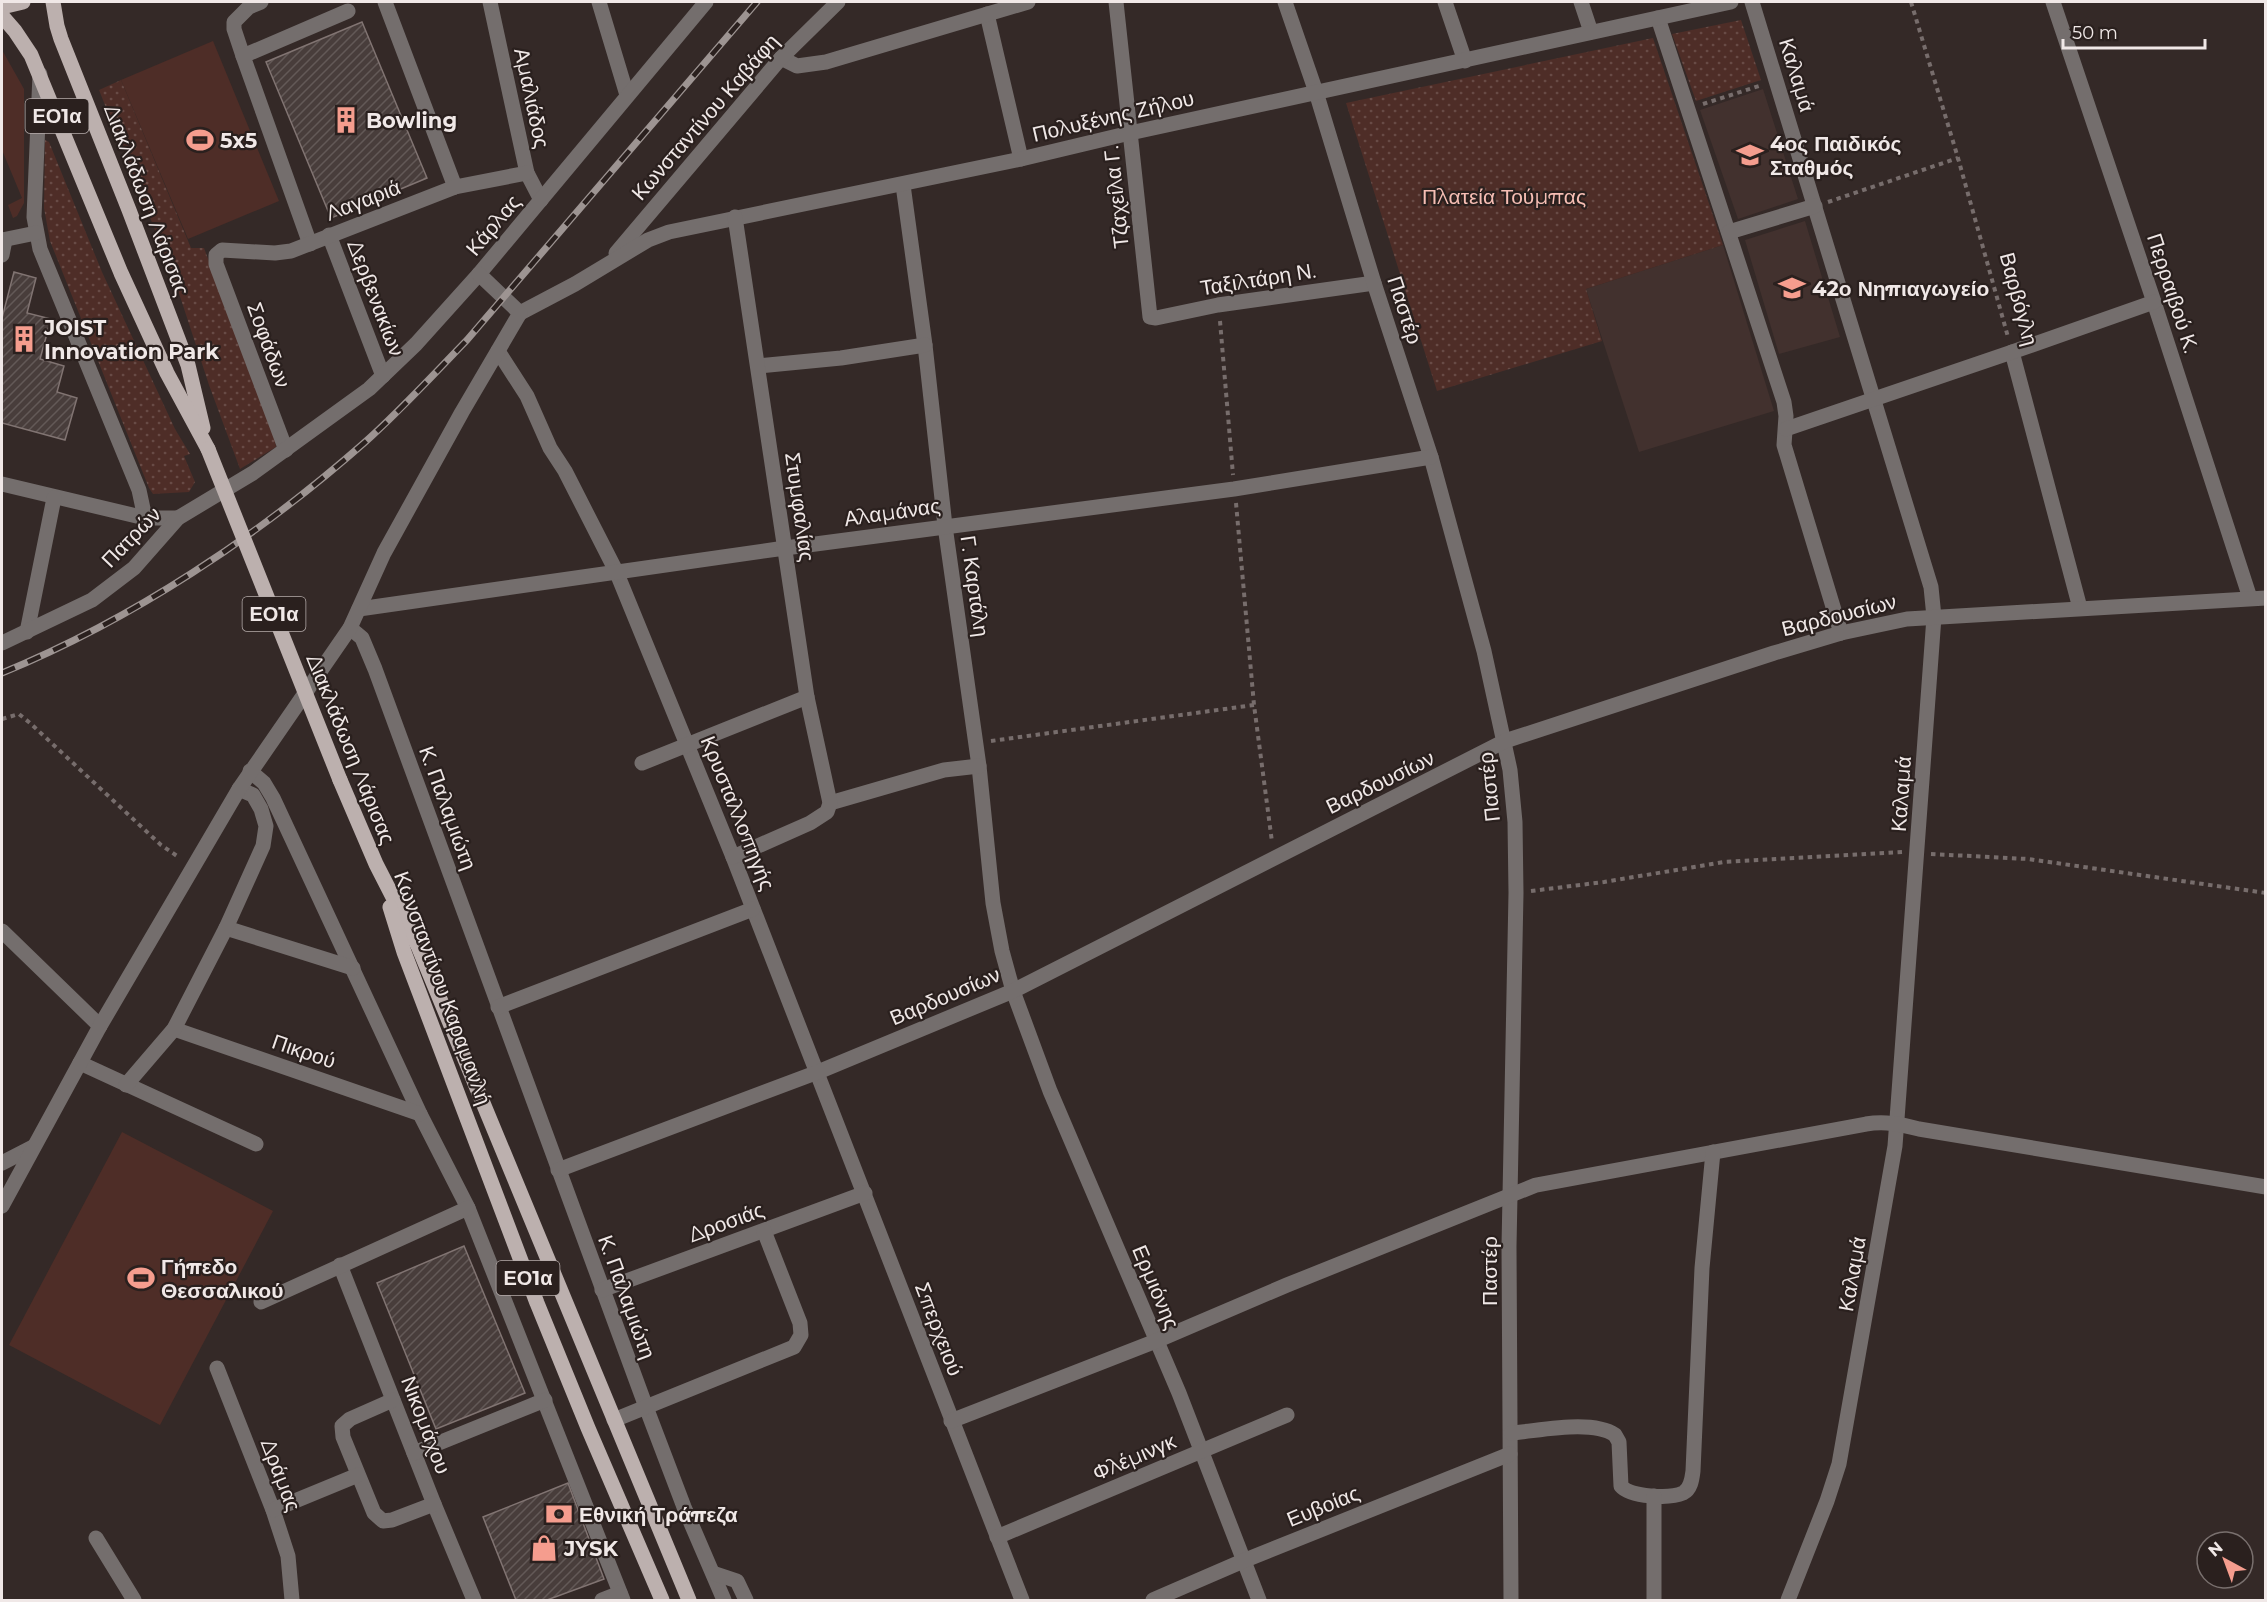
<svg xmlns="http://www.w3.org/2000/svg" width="2267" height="1602" viewBox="0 0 2267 1602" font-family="Montserrat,sans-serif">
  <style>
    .built { fill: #42312e }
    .grass { fill: #4e2d27 }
    .park { fill: url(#park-dots) }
    .building { fill: url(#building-hatch); stroke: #817472; stroke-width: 1.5 }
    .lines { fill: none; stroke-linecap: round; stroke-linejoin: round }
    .path { stroke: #776d6c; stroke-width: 4; stroke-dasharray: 4.5 4.5; stroke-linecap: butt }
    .minor { stroke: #746e6d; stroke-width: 15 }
    .major { stroke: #bcb0ae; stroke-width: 15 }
    .rail-casing { stroke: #9d9492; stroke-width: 7 }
    .rail { stroke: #2a201e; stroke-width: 4.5; stroke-dasharray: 14; stroke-linecap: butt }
    .major-bridge { stroke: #bcb0ae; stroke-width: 15 }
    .labels { text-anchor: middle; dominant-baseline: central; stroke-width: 4.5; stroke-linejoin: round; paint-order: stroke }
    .shield { fill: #2a201e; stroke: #b5acab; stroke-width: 1.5 }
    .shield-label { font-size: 20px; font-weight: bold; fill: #f0e8e7 }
    .street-label { font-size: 21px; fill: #f0e8e7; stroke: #2a201e }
    .poi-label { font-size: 21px; font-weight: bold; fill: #f0e8e7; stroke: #2a201e; text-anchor: start }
    .park-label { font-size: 21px; fill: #f6beb4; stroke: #2a201e }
  </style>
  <defs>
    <pattern id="park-dots" width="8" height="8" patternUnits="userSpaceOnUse" patternTransform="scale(1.5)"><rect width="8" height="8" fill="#4e2d27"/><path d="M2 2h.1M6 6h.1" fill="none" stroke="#684b46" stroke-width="1.8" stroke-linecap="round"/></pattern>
    <pattern id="building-hatch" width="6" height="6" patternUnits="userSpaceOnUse" patternTransform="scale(1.5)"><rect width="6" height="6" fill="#483d3b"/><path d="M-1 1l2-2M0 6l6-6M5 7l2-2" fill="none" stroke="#635957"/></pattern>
  </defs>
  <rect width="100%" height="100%" fill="#342927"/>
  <g class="built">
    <path d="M 1763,89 L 1798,199 L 1738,219 L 1700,110 Z"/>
    <path d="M 1805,221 L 1840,337 L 1779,354 L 1745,240 Z"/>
    <path d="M 1723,245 L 1774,411 L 1639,452 L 1586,289 Z"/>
  </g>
  <g class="grass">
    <path d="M 213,41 L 279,201 L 188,239 L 121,80 Z"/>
    <path d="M 2,50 L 24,89 L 24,203 L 17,216 L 13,218 L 8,205 L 22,198 L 2,150 Z"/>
    <path d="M 122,1132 L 273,1211 L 160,1425 L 9,1345 Z"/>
  </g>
  <g class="park">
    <path d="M 1741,20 L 1761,80 L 1696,101 L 1672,34 Z"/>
    <path d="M 1653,38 L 1723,245 L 1586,289 L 1602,341 L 1437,391 L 1346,103 Z"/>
    <path d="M 121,80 L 191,248 L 204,248 L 275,439 L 276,447 L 240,469 L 209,385 L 173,275 L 99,90 Z"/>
    <path d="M 45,140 L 49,142 L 102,272 L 175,429 L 190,454 L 184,456 L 195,482 L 189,492 L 153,494 L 149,488 L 50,241 L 44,208 Z"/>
  </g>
  <g class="building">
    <path d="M 362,22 L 427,178 L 331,218 L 266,62 Z"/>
    <path d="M 14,272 L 36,278 L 27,313 L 51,319 L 40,359 L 64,366 L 57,392 L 77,398 L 65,440 L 2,423 L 2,318 Z"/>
    <path d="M 464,1246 L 525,1393 L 436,1429 L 377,1283 Z"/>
    <path d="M 568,1483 L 604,1579 L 547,1600 L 516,1600 L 483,1517 Z"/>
  </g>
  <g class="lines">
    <g class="path">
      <path d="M 1911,2 L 1958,158 L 2008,337"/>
      <path d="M 1703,104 L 1762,85"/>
      <path d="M 1828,202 L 1958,158"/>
      <path d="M 1220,321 L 1233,475"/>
      <path d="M 1236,503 L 1254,705 L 1272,842"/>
      <path d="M 2,719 L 19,714 L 30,723 L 161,845 L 180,858"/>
      <path d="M 991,741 L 1254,705"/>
      <path d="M 1931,854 L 2028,859 L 2266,893"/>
      <path d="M 1531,891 L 1604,882 L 1724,862 L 1902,852"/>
    </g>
    <g class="minor">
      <path d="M 385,2 L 455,187"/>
      <path d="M 490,2 L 527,173 L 541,200"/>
      <path d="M 599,2 L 627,95"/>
      <path d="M 1116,2 L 1150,317 L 1156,318 L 1218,305 L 1374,283"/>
      <path d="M 1285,2 L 1316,92 L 1374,283 L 1431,457 L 1484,651 L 1510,770 L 1515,822 L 1516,893 L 1509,1246 L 1511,1600"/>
      <path d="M 1445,2 L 1465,61"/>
      <path d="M 1581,2 L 1591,32"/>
      <path d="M 1752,2 L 1931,587 L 1934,617 L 1895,1146 L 1839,1464 L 1827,1501 L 1788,1600"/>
      <path d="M 2053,2 L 2154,302 L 2250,598"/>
      <path d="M 987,14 L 1021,159"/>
      <path d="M 1658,18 L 1784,402 L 1786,416 L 1784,445 L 1841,633"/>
      <path d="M 243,56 L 234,29 L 234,22 L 249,7 L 261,2"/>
      <path d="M 781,58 L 797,66 L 826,62 L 1028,2"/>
      <path d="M 40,74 L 34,217 L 40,249 L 139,490 L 145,518"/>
      <path d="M 903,185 L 925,345 L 945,526 L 979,766 L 993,903 L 1002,951 L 1013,991 L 1050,1091 L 1179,1393 L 1259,1600"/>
      <path d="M 1729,232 L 1815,206"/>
      <path d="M 329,235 L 383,376"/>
      <path d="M 2,240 L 36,233"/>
      <path d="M 310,244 L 243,56 L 348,11"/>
      <path d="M 616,253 L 781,58 L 838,2"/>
      <path d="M 2,255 L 5,240"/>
      <path d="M 520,313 L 575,284 L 648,240 L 669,232 L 1021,159 L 1130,133 L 1731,2"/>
      <path d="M 498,351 L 527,396 L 550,448 L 565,471 L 616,571 L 733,857 L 1022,1600"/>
      <path d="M 2012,352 L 2080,608"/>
      <path d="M 758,366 L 841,358 L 925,345"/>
      <path d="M 1786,429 L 2012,352 L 2154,302"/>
      <path d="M 286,450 L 216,264 L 216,255 L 222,250 L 275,253 L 291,251 L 455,187 L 527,173"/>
      <path d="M 2,484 L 145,518 L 178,518"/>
      <path d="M 359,609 L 785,548 L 1234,489 L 1431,457"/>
      <path d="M 350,628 L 362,638 L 375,669 L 646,1407 L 684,1507 L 724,1600"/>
      <path d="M 27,632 L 54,498"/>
      <path d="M 2,643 L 92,600 L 134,568 L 178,518 L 253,473 L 369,389 L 416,344 L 479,274 L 706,2"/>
      <path d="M 642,763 L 807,697"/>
      <path d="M 250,771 L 264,783 L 273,798 L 420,1114 L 468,1208 L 623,1600"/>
      <path d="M 830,803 L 944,770 L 979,766"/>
      <path d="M 733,857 L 810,823 L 827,812 L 830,803 L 807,697 L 735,217"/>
      <path d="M 226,928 L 353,968"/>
      <path d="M 2,931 L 100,1026"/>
      <path d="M 498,1007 L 753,909"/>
      <path d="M 174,1029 L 420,1114"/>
      <path d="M 80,1063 L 256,1144"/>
      <path d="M 126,1085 L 174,1029 L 226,928 L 263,846 L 266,826 L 261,809 L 253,795 L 239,789"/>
      <path d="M 2,1163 L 33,1147"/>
      <path d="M 558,1170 L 818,1072 L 1013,991 L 1505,741 L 1774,653 L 1841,633 L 1907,619 L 2266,598"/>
      <path d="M 2,1206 L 100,1026 L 239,789 L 350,628 L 384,553 L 462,412 L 520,313 L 479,274"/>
      <path d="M 340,1265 L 434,1504 L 474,1600"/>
      <path d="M 602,1290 L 865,1193"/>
      <path d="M 261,1302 L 468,1208"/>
      <path d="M 217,1368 L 273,1510 L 288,1556 L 292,1600"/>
      <path d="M 393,1400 L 350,1419 L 342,1426 L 343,1437 L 374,1513 L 383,1521 L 392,1520 L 434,1504"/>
      <path d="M 614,1420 L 794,1347 L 801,1335 L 800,1323 L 764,1231"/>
      <path d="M 951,1421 L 1156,1341 L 1287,1285 L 1536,1185 L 1866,1124 C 1885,1121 1900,1124 1919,1129 L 2266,1187"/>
      <path d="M 1511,1433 C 1539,1431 1592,1419 1615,1435 L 1619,1442 L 1621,1486 C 1630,1497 1670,1499 1683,1493 C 1691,1489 1692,1479 1693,1471 L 1702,1268 L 1713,1152"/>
      <path d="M 414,1453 L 545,1400"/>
      <path d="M 273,1510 L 358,1475"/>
      <path d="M 997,1537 L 1287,1415"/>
      <path d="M 96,1538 L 134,1600"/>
      <path d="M 713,1573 L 737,1581 L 746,1600"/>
      <path d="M 602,1600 L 620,1593"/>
      <path d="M 1153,1600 L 1243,1561 L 1510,1454"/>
      <path d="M 1654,1600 L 1654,1496"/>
    </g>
    <g class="major">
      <path d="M 53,2 L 57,26 L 61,39 L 129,210 L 188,365 L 203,428"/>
      <path d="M 2,7 L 23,2"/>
      <path d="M 2,16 L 15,31 L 31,55 L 121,273 L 167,373 L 208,449"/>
      <path d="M 340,780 L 376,864 L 418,946 L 689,1600"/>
      <path d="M 390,907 L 404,952 L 537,1303 L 588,1428 L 662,1600"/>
    </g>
    <defs>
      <path id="rail" d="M 2,673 C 133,619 257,537 364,443 C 400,411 433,375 467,340 L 757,2"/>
    </defs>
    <use href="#rail" class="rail-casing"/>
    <use href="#rail" class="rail"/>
    <path class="major-bridge" d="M 208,449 L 340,780"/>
  </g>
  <defs>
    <symbol id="building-bare" viewBox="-9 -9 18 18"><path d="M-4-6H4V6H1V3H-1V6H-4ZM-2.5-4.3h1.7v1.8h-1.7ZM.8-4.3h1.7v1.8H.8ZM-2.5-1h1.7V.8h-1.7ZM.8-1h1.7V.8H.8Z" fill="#f59d8e" stroke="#2a201e" stroke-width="2.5" paint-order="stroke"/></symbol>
    <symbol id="stadium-bare" viewBox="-9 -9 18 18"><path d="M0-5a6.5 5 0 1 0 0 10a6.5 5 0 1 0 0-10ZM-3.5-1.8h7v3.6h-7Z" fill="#f59d8e" stroke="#2a201e" stroke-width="2.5" paint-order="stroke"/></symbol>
    <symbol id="school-bare" viewBox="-9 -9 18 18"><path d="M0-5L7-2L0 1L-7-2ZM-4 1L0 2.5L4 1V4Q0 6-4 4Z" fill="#f59d8e" stroke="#2a201e" stroke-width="2.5" paint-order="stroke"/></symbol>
    <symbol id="bank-bare" viewBox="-9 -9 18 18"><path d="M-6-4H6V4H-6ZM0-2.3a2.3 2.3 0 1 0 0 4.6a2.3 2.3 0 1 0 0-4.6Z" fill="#f59d8e" stroke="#2a201e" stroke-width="2.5" paint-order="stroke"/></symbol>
    <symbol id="shop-bare" viewBox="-9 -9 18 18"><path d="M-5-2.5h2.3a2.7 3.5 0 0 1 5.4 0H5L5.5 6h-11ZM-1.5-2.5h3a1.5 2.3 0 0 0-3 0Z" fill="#f59d8e" stroke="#2a201e" stroke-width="2.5" paint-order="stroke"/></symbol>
  </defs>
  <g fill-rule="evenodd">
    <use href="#building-bare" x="327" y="101" width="38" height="38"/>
    <use href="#stadium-bare" x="181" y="121" width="38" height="38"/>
    <use href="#school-bare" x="1731" y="136" width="38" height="38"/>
    <use href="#school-bare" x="1773" y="269" width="38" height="38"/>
    <use href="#building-bare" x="5" y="320" width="38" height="38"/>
    <use href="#stadium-bare" x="122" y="1259" width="38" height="38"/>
    <use href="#bank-bare" x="540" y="1495" width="38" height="38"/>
    <use href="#shop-bare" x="525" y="1529" width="38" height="38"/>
  </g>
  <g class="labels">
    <g class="shield">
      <rect x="25.5" y="99" width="63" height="34" rx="4.5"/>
      <rect x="242.5" y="597" width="63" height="34" rx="4.5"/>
      <rect x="496.5" y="1261" width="63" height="34" rx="4.5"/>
    </g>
    <g class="shield-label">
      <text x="57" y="116">ΕΟ1α</text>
      <text x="274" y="614">ΕΟ1α</text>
      <text x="528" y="1278">ΕΟ1α</text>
    </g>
    <g class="street-label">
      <text transform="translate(1797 75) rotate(73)">Καλαμά</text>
      <text transform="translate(532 98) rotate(78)">Αμαλιάδος</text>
      <text transform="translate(1113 116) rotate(-13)">Πολυξένης Ζήλου</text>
      <text transform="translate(705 117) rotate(-49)">Κωνσταντίνου Καβάφη</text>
      <text transform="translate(1116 197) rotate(-96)">Τζαχείλα Γ.</text>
      <text transform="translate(147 200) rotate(69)">Διακλάδωση Λάρισας</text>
      <text transform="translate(363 200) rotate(-21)">Λαγαριά</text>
      <text transform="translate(493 225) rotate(-50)">Κάρλας</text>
      <text transform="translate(1258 279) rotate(-9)">Ταξιλτάρη Ν.</text>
      <text transform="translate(2173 293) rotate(72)">Περραιβού Κ.</text>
      <text transform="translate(376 298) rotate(69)">Δερβενακίων</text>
      <text transform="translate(2019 299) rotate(75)">Βαρβόγλη</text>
      <text transform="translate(1405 310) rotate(72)">Παστέρ</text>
      <text transform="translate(269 345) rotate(70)">Σοφάδων</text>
      <text transform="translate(800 507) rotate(82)">Στυμφαλίας</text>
      <text transform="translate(892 512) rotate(-8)">Αλαμάνας</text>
      <text transform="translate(131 537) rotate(-46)">Πατρών</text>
      <text transform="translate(975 586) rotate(82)">Γ. Καρτάλη</text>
      <text transform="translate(1839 615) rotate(-14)">Βαρδουσίων</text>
      <text transform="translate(351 749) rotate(68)">Διακλάδωση Λάρισας</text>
      <text transform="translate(1380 782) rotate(-26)">Βαρδουσίων</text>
      <text transform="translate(1489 787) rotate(-96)">Παστέρ</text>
      <text transform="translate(1901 794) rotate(-86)">Καλαμά</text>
      <text transform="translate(448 808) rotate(70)">Κ. Παλαμιώτη</text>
      <text transform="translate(738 813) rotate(68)">Κρυσταλλοπηγής</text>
      <text transform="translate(443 988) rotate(70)">Κωνσταντίνου Καραμανλή</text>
      <text transform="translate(945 996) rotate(-23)">Βαρδουσίων</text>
      <text transform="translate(304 1051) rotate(19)">Πικρού</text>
      <text transform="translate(726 1222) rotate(-20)">Δροσιάς</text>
      <text transform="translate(1489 1271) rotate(-90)">Παστέρ</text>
      <text transform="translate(1852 1274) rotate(-80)">Καλαμά</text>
      <text transform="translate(1156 1287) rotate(67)">Ερμιόνης</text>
      <text transform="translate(627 1297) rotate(70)">Κ. Παλαμιώτη</text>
      <text transform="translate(939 1329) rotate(69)">Σπερχειού</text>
      <text transform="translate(426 1425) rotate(69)">Νικομάχου</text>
      <text transform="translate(1134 1457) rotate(-23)">Φλέμινγκ</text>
      <text transform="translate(281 1475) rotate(69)">Δράμας</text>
      <text transform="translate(1323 1506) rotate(-22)">Ευβοίας</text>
    </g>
    <g class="poi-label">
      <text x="366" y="120">Bowling</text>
      <text x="220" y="140">5x5</text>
      <text x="1770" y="143">4ος Παιδικός<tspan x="1770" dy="24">Σταθμός</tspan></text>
      <text x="1812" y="288">42ο Νηπιαγωγείο</text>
      <text x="44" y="327">JOIST<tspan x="44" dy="24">Innovation Park</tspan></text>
      <text x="161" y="1266">Γήπεδο<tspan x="161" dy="24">Θεσσαλικού</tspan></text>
      <text x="579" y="1514">Εθνική Τράπεζα</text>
      <text x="564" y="1548">JYSK</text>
    </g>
    <g class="park-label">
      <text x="1504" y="196">Πλατεία Τούμπας</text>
    </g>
  </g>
  <rect width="2267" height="1602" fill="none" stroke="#f0e8e7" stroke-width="6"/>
  <g transform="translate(2225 1560) rotate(319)"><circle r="28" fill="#2a201e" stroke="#79706e" stroke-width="1.5"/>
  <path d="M0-4.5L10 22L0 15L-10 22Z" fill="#f59d8e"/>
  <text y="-9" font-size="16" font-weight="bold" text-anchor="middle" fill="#f0e8e7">N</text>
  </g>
  <path d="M2063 39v9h142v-9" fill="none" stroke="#f0e8e7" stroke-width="3"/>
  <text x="2072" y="39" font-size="18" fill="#f0e8e7" stroke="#2a201e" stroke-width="4.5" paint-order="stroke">50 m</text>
</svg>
